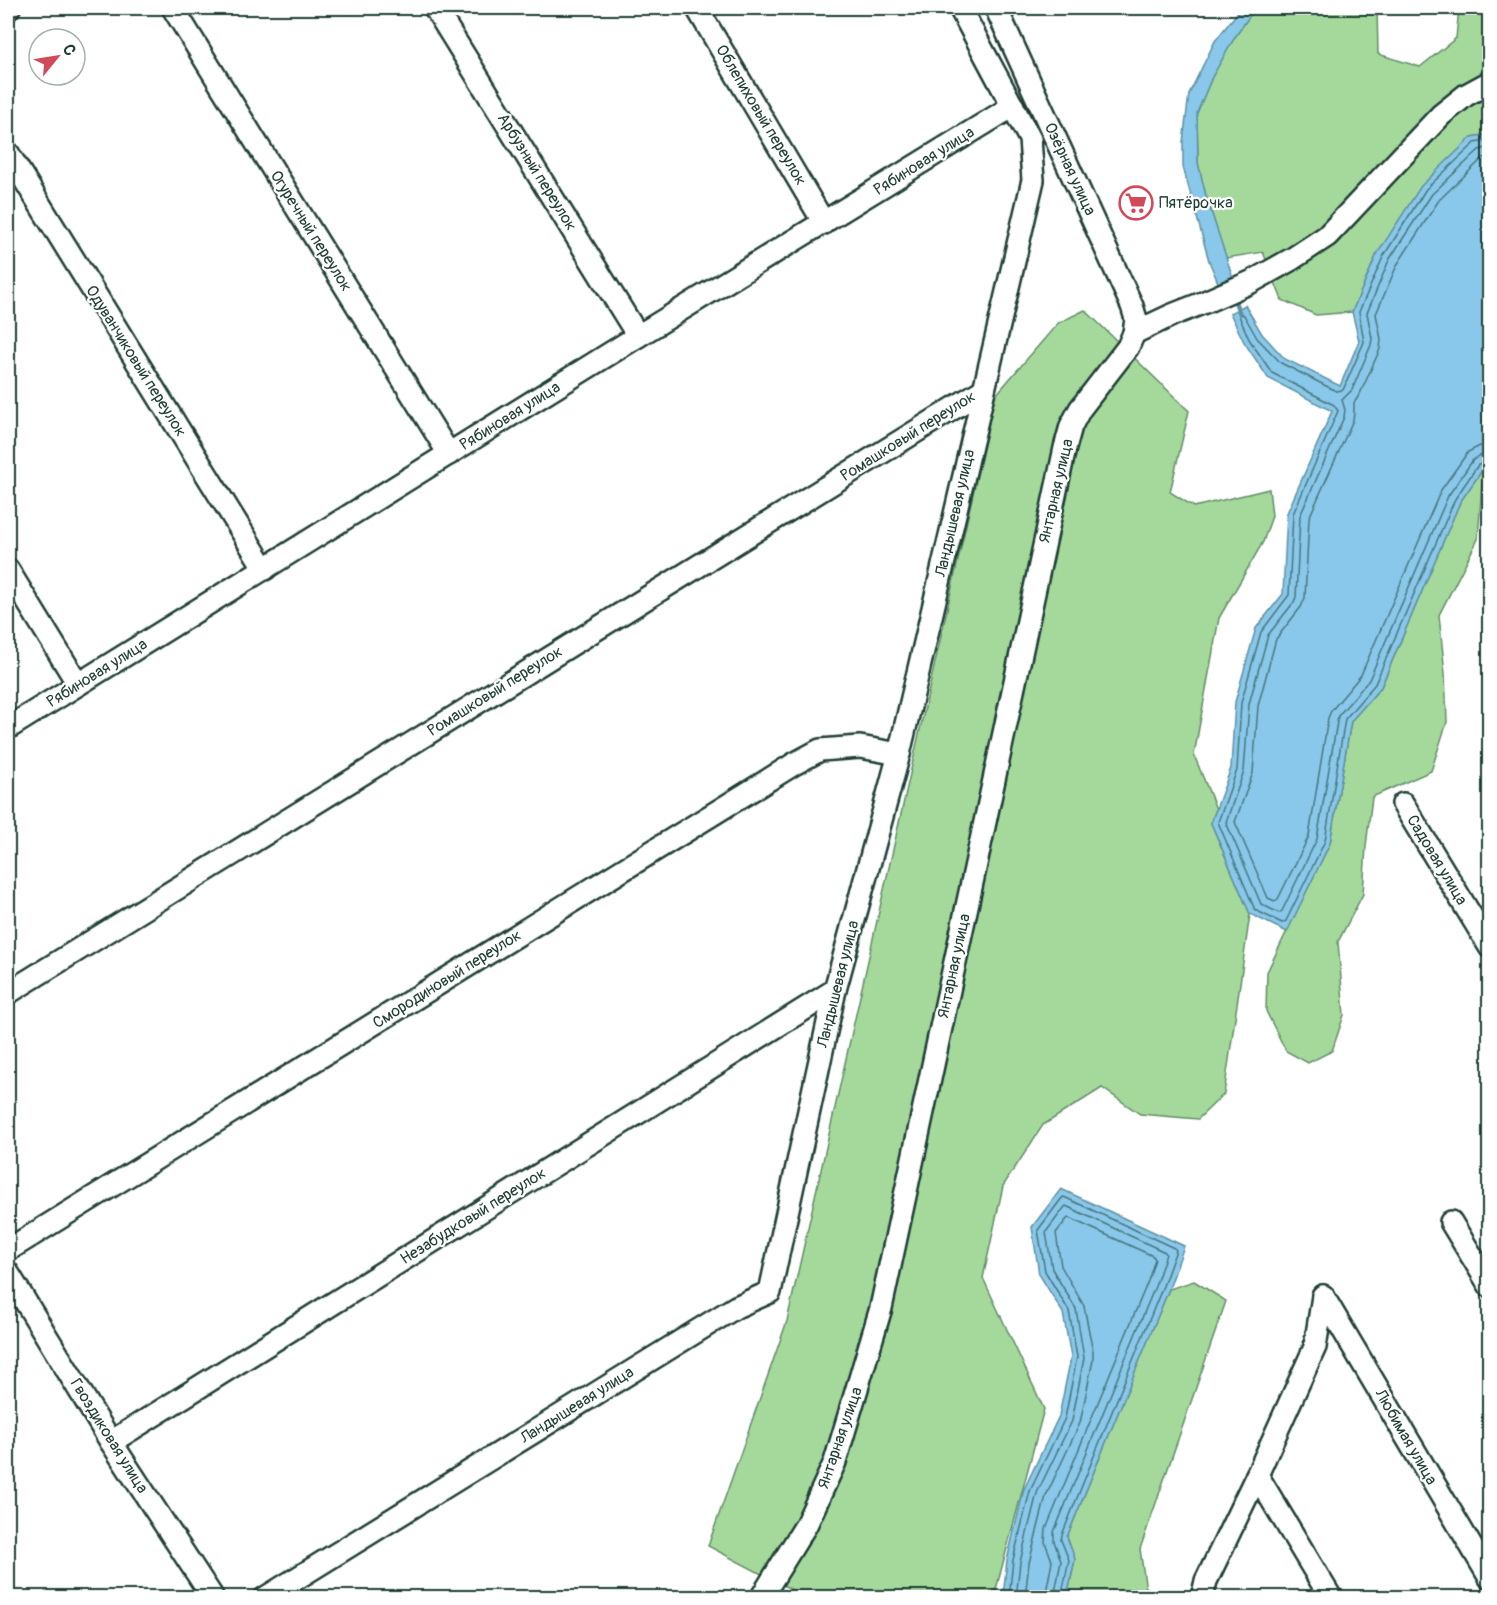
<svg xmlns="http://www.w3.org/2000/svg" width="1497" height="1605" viewBox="0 0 1497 1605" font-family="Pangolin,sans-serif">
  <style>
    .green { fill: #a5d99c; stroke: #628b68; stroke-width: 1.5 }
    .water { fill: #89c8ea; stroke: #5f90a1; stroke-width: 1.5 }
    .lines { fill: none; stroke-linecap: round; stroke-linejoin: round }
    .shore { stroke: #49757d; stroke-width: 1.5 }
    .stream { stroke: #5f90a1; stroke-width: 4.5 }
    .minor-casing { stroke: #1f3d34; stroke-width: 26 }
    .minor { stroke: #fff; stroke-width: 21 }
    .labels { text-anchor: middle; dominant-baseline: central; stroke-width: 4.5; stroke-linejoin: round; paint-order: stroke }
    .street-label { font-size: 16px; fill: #1f3d34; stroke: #fff }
    .poi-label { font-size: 16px; fill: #1f3d34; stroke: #fff; text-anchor: start }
  </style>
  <rect width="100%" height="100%" fill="#fff"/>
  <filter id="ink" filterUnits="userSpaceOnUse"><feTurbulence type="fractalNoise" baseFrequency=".0167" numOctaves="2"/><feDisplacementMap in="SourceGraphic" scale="12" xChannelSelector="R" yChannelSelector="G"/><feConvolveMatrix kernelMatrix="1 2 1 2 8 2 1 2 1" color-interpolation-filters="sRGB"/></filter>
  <g filter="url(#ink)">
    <g class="green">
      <path d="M 1255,8 L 1377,8 L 1378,54 L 1420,67 L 1456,38 L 1459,8 L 1489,8 L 1489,134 L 1472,137 L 1377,254 L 1352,312 L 1316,315 L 1282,300 L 1263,252 L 1226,258 L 1206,196 L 1198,163 L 1197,113 L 1212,77 L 1235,37 Z"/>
      <path d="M 1085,310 L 1189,411 L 1170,492 L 1194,507 L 1269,489 L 1272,516 L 1263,542 L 1219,618 L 1194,755 L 1216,809 L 1211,823 L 1250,914 L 1224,1094 L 1198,1119 L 1140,1114 L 1102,1088 L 1043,1125 L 1003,1186 L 983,1278 L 1044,1409 L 994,1597 L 802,1597 L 802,1595 L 708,1546 L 787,1321 L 995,396 L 1058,323 Z"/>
      <path d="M 1483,469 L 1478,539 L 1439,615 L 1445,674 L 1447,722 L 1431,771 L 1372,797 L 1366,846 L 1363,894 L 1338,942 L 1344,1015 L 1332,1051 L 1308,1063 L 1286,1051 L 1266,1011 L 1267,972 L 1330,843 L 1351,721 L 1381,687 L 1460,502 Z"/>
      <path d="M 1194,1281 L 1226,1301 L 1140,1549 L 1147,1597 L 1067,1598 L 1075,1560 L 1067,1537 L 1169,1289 Z"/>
    </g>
    <g class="water">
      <path d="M 1241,8 L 1255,8 L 1235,37 L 1212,77 L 1197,113 L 1198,163 L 1206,196 L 1233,278 L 1219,285 L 1209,261 L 1183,167 L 1183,142 L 1189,94 L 1215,41 Z"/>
      <path d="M 1489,134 L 1489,467 L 1483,469 L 1460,502 L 1381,687 L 1351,721 L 1330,843 L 1287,932 L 1250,914 L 1211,823 L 1231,768 L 1235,702 L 1256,628 L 1283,594 L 1287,513 L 1332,411 L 1268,378 L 1244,342 L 1230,313 L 1245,305 L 1262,334 L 1285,359 L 1340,386 L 1359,341 L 1352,312 L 1377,254 L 1421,186 L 1472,137 Z"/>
      <path d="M 1061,1189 L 1184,1246 L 1169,1289 L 1067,1537 L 1075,1559 L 1067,1597 L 1003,1597 L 1007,1560 L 1024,1489 L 1059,1416 L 1071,1357 L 1063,1313 L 1039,1274 L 1032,1227 Z"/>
    </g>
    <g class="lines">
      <g class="shore">
        <path d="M 1490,140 L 1475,143 L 1426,189 L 1383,257 L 1359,312 L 1364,342 L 1343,390 L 1336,391 L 1281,363 L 1257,338 L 1244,315 L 1241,314 L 1239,316 L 1249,339 L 1272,373 L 1334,405 L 1338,411 L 1293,514 L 1289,595 L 1261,632 L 1241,703 L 1237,770 L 1218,822 L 1255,910 L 1282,923 L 1286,921 L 1325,841 L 1345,719 L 1375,684 L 1455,499 L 1478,465 L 1490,462"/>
        <path d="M 1490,147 L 1479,150 L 1432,194 L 1389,260 L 1367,313 L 1372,338 L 1371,345 L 1352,390 L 1342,400 L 1345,410 L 1344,417 L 1300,516 L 1296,597 L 1294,602 L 1268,635 L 1249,704 L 1244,771 L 1226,822 L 1261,904 L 1279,913 L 1282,911 L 1317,839 L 1338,716 L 1369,680 L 1448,496 L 1473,460 L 1479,456 L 1490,454"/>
        <path d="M 1490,157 L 1483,158 L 1439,200 L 1397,265 L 1376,314 L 1381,339 L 1380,349 L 1360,394 L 1354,403 L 1354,413 L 1353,420 L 1309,518 L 1305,598 L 1301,607 L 1276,639 L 1258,706 L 1253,773 L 1235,822 L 1268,898 L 1275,901 L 1278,899 L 1309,836 L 1328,718 L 1331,711 L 1361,675 L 1441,490 L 1468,452 L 1480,446 L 1490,445"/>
        <path d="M 1009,1598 L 1013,1560 L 1030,1491 L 1065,1418 L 1077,1357 L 1069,1311 L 1045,1271 L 1038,1230 L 1062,1198 L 1064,1197 L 1174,1248 L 1176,1250 L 1163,1286 L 1062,1535 L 1061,1540 L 1069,1560 L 1061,1598"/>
        <path d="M 1016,1598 L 1020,1562 L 1037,1493 L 1072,1421 L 1084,1358 L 1076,1309 L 1052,1269 L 1046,1232 L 1064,1208 L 1066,1206 L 1165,1252 L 1166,1254 L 1156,1284 L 1054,1532 L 1054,1541 L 1061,1561 L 1054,1598"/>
        <path d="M 1025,1598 L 1029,1563 L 1046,1496 L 1080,1423 L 1093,1360 L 1093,1352 L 1084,1306 L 1061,1266 L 1056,1233 L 1067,1219 L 1069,1218 L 1153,1256 L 1155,1259 L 1148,1281 L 1046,1529 L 1045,1542 L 1052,1561 L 1045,1598"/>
      </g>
      <path class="stream" d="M 1233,297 L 1240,314"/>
      <defs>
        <g id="minor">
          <path d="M 173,8 L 449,454"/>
          <path d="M 435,8 L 638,336"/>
          <path d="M 697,8 L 824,223"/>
          <path d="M 8,9 L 9,8"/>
          <path d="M 8,153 L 265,569"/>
          <path d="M 1134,333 L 1172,315 L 1205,302 L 1251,282 L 1292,259 L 1327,236 L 1441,115 L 1466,95 L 1490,82"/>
          <path d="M 8,570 L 78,684"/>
          <path d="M 8,728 L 638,336 L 1013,106"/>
          <path d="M 1403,804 L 1490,947"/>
          <path d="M 8,993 L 983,390"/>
          <path d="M 1451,1222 L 1490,1286"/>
          <path d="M 8,1250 L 794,764 L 820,750 L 860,747 L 899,754"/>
          <path d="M 8,1273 L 111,1442 L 213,1598"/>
          <path d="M 1323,1296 L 1490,1578"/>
          <path d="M 111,1442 L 835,990"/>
          <path d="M 1257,1475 L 1331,1598"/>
          <path d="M 265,1598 L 736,1307 L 770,1292 L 835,990 L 899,754 L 1033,180 L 1030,139 L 960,8"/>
          <path d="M 761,1598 L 806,1525 L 835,1462 L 881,1308 L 1065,448 L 1071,426 L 1080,409 L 1128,347 L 1134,333 L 1136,319 L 1132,306 L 996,8"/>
          <path d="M 1202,1598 L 1206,1581 L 1257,1475 L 1315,1347 L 1323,1296"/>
        </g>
      </defs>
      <use href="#minor" class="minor-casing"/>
      <use href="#minor" class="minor"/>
    </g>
  </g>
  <defs>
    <symbol id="supermarket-ring" viewBox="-11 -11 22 22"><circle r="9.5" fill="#fff" stroke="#d1495b" stroke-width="1.5"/><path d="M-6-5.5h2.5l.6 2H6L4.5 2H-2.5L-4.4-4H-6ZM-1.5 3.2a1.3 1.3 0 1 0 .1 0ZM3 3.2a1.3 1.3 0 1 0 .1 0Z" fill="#d1495b"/></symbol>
  </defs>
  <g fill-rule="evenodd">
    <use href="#supermarket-ring" x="1117" y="184" width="38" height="38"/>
  </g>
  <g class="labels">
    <g class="street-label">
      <text transform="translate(761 115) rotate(59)">Облепиховый переулок</text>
      <text transform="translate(924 161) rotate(-32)">Рябиновая улица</text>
      <text transform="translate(1070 169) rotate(65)">Озёрная улица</text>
      <text transform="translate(537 172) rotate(58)">Арбузный переулок</text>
      <text transform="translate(311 231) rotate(58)">Огуречный переулок</text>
      <text transform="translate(136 361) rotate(58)">Одуванчиковый переулок</text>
      <text transform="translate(510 416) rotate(-32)">Рябиновая улица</text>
      <text transform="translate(908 436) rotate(-32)">Ромашковый переулок</text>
      <text transform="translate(1056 491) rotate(-77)">Янтарная улица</text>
      <text transform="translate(955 513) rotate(-77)">Ландышевая улица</text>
      <text transform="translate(97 673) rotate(-32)">Рябиновая улица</text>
      <text transform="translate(495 691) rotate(-32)">Ромашковый переулок</text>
      <text transform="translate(1437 860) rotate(59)">Садовая улица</text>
      <text transform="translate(954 966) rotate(-78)">Янтарная улица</text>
      <text transform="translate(447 979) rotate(-32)">Смородиновый переулок</text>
      <text transform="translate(838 984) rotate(-76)">Ландышевая улица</text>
      <text transform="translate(473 1216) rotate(-32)">Незабудковый переулок</text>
      <text transform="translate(577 1405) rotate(-32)">Ландышевая улица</text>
      <text transform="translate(109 1436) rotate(58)">Гвоздиковая улица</text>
      <text transform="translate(1406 1437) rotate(60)">Любимая улица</text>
      <text transform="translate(840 1438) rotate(-71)">Янтарная улица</text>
    </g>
    <g class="poi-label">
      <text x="1159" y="203">Пятёрочка</text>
    </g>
  </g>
  <rect width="1497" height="1605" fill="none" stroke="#fff" stroke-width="30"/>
  <rect x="15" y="15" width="1467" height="1575" fill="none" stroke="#1f3d34" stroke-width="2" filter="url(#ink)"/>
  <g transform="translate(57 57) rotate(60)"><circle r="28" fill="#ffffff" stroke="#a5b1ae" stroke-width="1.5"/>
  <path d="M0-4.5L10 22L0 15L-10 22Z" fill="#d1495b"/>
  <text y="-9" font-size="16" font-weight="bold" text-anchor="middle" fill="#1f3d34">С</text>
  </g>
</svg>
